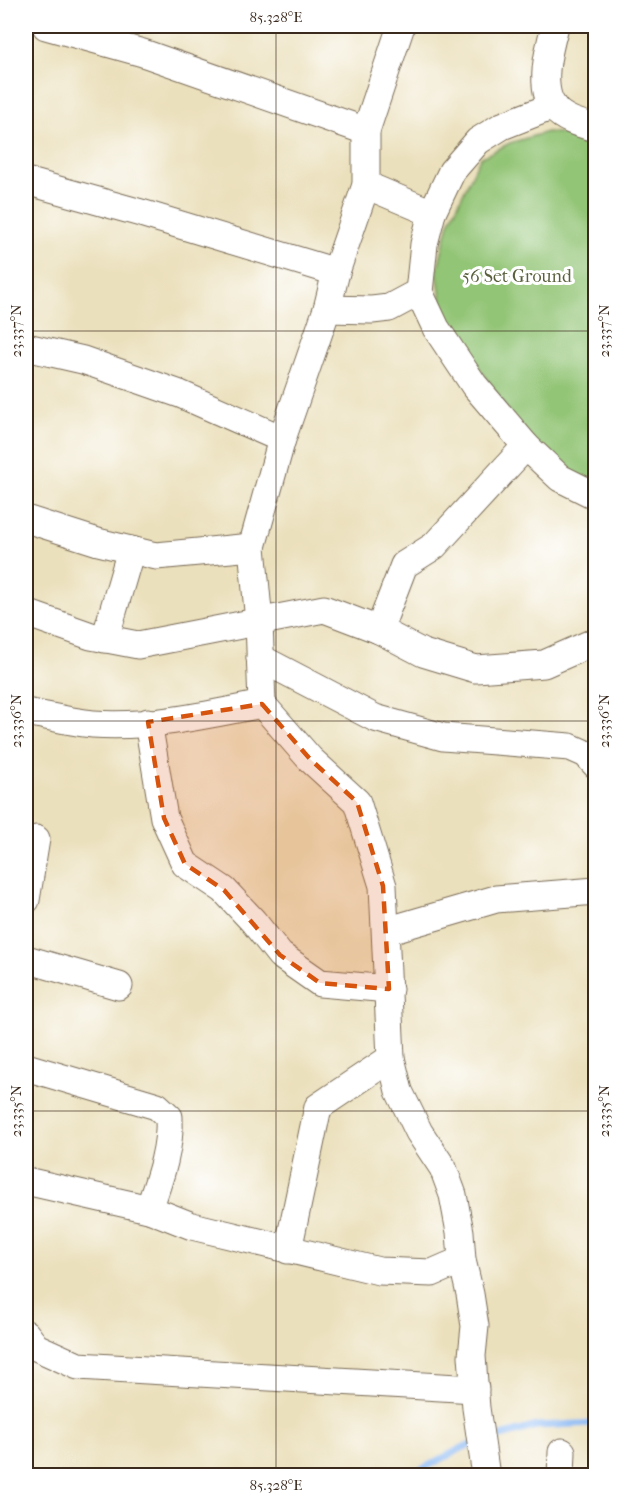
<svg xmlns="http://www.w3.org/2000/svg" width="621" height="1501" viewBox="0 0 621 1501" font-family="'IM FELL French Canon',serif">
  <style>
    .green { fill: #93c576; stroke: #67784a; stroke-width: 1.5 }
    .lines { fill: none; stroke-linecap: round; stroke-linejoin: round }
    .stream { stroke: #87b7f3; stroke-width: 7 }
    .minor-casing { stroke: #796a55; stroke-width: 29 }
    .minor { stroke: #fff; stroke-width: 27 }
    .marked { fill: #d7540e; fill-opacity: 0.2; stroke: #d7540e; stroke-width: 4.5; stroke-dasharray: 12 8; stroke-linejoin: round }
    .ticks { fill: none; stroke: #3b2a1e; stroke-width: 1.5; stroke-opacity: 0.45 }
    .labels { text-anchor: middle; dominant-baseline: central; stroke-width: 6; stroke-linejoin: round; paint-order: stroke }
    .park-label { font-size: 18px; fill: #5a603d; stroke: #fff }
    .neatline { fill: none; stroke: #3b2a1e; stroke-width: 2 }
    .ticks-label { font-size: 15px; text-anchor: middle; fill: #3b2a1e }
  </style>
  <rect width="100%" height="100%" fill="#fff"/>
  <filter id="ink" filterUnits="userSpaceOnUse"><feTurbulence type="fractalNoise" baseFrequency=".0167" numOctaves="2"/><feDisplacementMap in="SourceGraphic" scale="12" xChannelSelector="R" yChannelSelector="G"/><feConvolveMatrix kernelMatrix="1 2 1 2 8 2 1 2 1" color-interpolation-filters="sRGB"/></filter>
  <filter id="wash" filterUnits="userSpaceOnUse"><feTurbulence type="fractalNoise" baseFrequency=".008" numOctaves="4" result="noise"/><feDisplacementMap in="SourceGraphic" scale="24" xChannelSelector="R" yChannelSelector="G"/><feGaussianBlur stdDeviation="1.35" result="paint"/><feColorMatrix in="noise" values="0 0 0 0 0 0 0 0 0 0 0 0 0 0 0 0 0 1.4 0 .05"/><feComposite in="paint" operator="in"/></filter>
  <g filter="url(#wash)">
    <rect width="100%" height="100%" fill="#ebe0bc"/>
    <path class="green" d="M 547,132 L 585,136 L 595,140 L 596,477 L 594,482 L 545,461 L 505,407 L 443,312 L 437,271 L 449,223 L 480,158 L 510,143 Z"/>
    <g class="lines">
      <g class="stream">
        <path d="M 487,1440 L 537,1426 L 596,1423"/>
        <path d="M 409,1476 L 464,1447 L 477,1443"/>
      </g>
    </g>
  </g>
  <g filter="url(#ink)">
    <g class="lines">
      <defs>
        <g id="minor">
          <path d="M 46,26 L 143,53 L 366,131"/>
          <path d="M 401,26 L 366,131 L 366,185 L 336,272 L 327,309 L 282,439 L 252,547 L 259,622 L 262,704 L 310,759 L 357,802 L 383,886 L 391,1058 L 399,1091 L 419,1132 L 443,1168 L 453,1195 L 460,1232 L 462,1260 L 470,1294 L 475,1326 L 472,1356 L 476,1408 L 486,1476"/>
          <path d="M 555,26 C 549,48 538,87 554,108 C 564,120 581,124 596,128"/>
          <path d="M 553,106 L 502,126 L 478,141 L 452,171 L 432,213 L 424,244 L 419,292 L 436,328 L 474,385 L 526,446 L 560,478 L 596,496"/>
          <path d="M 26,181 L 141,213 L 336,272"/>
          <path d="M 366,185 L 432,213"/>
          <path d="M 327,309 L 372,310 L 389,308 L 419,292"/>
          <path d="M 26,347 L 83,360 L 180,394 L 282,439"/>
          <path d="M 26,519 L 98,542 L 156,556 L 252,547"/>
          <path d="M 26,613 L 91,636 L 138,645 L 324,609 L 379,630 L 423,653 L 476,669 L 544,664 L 596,641"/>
          <path d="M 379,630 L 404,565 L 434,546 L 526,446"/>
          <path d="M 105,639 L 131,550"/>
          <path d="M 260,658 L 375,718 L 443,737 L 570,747 L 586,754 L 596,765"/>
          <path d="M 26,712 C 48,716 71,722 93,724 C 149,728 208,715 262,704"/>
          <path d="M 148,722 L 164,818 L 185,864 L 224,890 L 253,921 L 280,955 L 320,983 L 389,989"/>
          <path d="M 26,900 L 36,839"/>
          <path d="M 386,931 L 496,899 L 596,891"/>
          <path d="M 26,959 L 119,986"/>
          <path d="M 26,1067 L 157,1106 L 169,1117 C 171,1148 159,1180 149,1209"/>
          <path d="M 26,1181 L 149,1209 L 192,1226 L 379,1271 L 432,1273 L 462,1260"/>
          <path d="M 288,1250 L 318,1107 L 391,1058"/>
          <path d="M 26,1334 L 36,1347 L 78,1366 L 475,1389"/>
          <path d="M 561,1476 L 562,1452"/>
        </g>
      </defs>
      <use href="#minor" class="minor-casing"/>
      <use href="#minor" class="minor"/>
    </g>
  </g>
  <path class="marked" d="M 262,704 L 310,759 L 357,802 L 383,886 L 389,989 L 320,983 L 280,955 L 224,890 L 185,864 L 164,818 L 148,722 Z"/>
  <path class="ticks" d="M 276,26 L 276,1476M 26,331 L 596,331M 26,721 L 596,721M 26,1111 L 596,1111"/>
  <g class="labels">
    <g class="park-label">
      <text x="517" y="276">56 Set Ground</text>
    </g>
  </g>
  <rect width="621" height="1501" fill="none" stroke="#fff" stroke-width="66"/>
  <rect x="33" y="33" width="555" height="1435" class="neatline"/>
  <g class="ticks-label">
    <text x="276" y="22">85.328°E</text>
    <text transform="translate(16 331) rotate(-90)" y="5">23.337°N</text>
    <text transform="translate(604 331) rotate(-90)" y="5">23.337°N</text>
    <text transform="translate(16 721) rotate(-90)" y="5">23.336°N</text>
    <text transform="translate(604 721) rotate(-90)" y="5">23.336°N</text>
    <text transform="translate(16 1111) rotate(-90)" y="5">23.335°N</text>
    <text transform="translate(604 1111) rotate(-90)" y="5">23.335°N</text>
    <text x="276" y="1490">85.328°E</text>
  </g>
</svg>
